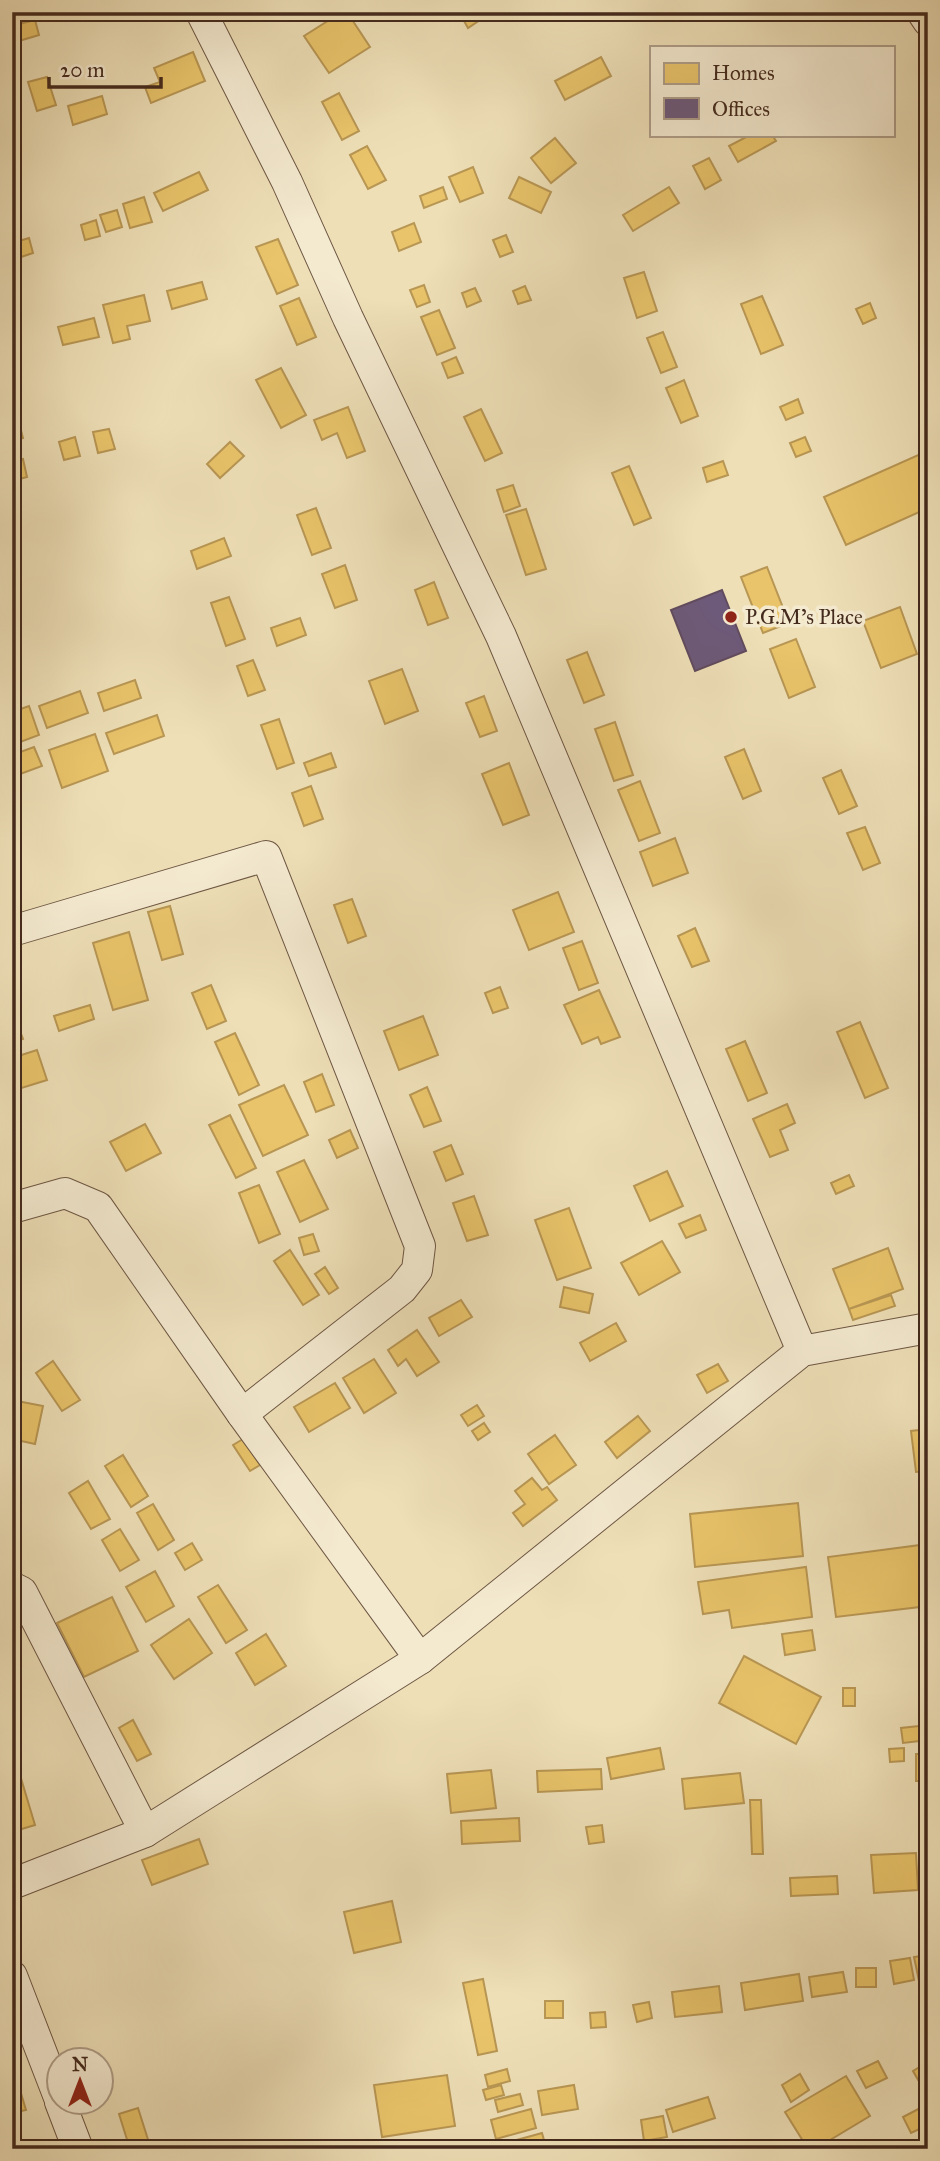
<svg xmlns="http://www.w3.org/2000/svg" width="940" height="2161" viewBox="0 0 940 2161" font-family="'IM FELL Great Primer',serif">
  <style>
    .homes { fill: #e9c46a; stroke: #b89653; stroke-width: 2 }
    .offices { fill: #6d597a; stroke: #614b5e; stroke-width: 2 }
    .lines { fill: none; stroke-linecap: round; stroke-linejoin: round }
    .street-casing { stroke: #6e5744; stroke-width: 32 }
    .street { stroke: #f4ead0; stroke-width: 30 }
    .poi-dot { fill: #8f2418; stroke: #f4ead0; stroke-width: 2.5 }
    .labels { text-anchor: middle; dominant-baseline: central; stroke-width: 7; stroke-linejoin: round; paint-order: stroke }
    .poi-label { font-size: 21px; fill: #442a1d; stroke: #f4ead0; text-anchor: start }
  </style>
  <rect width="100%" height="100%" fill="#eedfb7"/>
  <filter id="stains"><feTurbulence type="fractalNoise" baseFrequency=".00286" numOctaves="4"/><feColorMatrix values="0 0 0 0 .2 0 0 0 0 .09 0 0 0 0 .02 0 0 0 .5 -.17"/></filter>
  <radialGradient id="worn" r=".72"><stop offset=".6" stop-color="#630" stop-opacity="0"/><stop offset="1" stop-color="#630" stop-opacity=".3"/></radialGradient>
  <g class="homes">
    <path d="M 342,12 L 347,12 L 370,47 L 329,73 L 304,36 Z"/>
    <path d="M 459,12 L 492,12 L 468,28 Z"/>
    <path d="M 35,20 L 39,35 L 19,41 L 15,25 Z"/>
    <path d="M 193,52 L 205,81 L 151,103 L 145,87 L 160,82 L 154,68 Z"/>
    <path d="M 601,57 L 611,76 L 565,100 L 555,81 Z"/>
    <path d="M 47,77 L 56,105 L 37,111 L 28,82 Z"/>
    <path d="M 339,93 L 359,131 L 342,140 L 322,102 Z"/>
    <path d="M 102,96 L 107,114 L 73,125 L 68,106 Z"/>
    <path d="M 750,135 L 772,135 L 776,141 L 738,162 L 729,146 Z"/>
    <path d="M 555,138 L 576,163 L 551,183 L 531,158 Z"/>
    <path d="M 367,146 L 386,180 L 368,189 L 350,155 Z"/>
    <path d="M 709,158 L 721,180 L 705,189 L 693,166 Z"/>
    <path d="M 473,167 L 483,193 L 460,202 L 449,177 Z"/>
    <path d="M 199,172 L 208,190 L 163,211 L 154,193 Z"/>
    <path d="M 519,177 L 551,192 L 541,213 L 509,198 Z"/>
    <path d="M 443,187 L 447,199 L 424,208 L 420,196 Z"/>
    <path d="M 669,187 L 679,203 L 633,231 L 623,215 Z"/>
    <path d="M 144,197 L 152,222 L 130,228 L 123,204 Z"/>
    <path d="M 117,210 L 122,227 L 106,232 L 100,215 Z"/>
    <path d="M 96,220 L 100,236 L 85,240 L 81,225 Z"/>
    <path d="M 414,223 L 421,242 L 399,251 L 392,232 Z"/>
    <path d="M 506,235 L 513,252 L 500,257 L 493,240 Z"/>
    <path d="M 29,238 L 33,253 L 12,260 L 12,243 Z"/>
    <path d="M 278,239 L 298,285 L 277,294 L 256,247 Z"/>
    <path d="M 644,272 L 657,311 L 637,318 L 624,278 Z"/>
    <path d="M 202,282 L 207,299 L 172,309 L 167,291 Z"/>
    <path d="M 424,285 L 430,302 L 417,307 L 410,290 Z"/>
    <path d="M 525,286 L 531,300 L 518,304 L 513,291 Z"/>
    <path d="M 475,288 L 481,301 L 467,307 L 462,293 Z"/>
    <path d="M 144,295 L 150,321 L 127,326 L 130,339 L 113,343 L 103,305 Z"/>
    <path d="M 762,296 L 783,345 L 761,354 L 741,304 Z"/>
    <path d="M 299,298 L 316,337 L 297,345 L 280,306 Z"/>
    <path d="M 870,303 L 876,318 L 863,324 L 856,309 Z"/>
    <path d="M 439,310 L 455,348 L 437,355 L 421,317 Z"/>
    <path d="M 94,318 L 99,337 L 63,345 L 58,327 Z"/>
    <path d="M 663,332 L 677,367 L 661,373 L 647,338 Z"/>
    <path d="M 456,357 L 463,373 L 448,378 L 442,363 Z"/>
    <path d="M 281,368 L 306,415 L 281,428 L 256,380 Z"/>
    <path d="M 684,380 L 698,416 L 681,423 L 666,388 Z"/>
    <path d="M 12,397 L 23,438 L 12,441 Z"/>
    <path d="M 798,399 L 803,413 L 786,420 L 780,407 Z"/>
    <path d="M 348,407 L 365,451 L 347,458 L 337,433 L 322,440 L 314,420 Z"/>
    <path d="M 481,409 L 502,453 L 485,461 L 464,417 Z"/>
    <path d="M 109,429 L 115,449 L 98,453 L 93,432 Z"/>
    <path d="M 75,437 L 80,456 L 64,460 L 59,442 Z"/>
    <path d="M 805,437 L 811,451 L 796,457 L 790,443 Z"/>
    <path d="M 230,442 L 244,456 L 220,478 L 207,464 Z"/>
    <path d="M 925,452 L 928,458 L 928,508 L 846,545 L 824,497 Z"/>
    <path d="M 23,459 L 27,477 L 12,481 L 12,462 Z"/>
    <path d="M 723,461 L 728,475 L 707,482 L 703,468 Z"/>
    <path d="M 629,466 L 651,518 L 634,525 L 612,473 Z"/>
    <path d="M 513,485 L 520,506 L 504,512 L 497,490 Z"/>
    <path d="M 316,508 L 331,548 L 312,555 L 297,515 Z"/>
    <path d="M 526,509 L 546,569 L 526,575 L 506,515 Z"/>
    <path d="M 224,538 L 231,556 L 197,569 L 191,551 Z"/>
    <path d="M 345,565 L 357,600 L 335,608 L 322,574 Z"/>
    <path d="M 767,567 L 789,623 L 763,633 L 741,577 Z"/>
    <path d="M 434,582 L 448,618 L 428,625 L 415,590 Z"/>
    <path d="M 229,597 L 245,639 L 226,646 L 211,603 Z"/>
    <path d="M 900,607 L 917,654 L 881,668 L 863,621 Z"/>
    <path d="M 300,618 L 306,635 L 277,646 L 271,628 Z"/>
    <path d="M 796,639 L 815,687 L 789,698 L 770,649 Z"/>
    <path d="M 587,652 L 604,695 L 584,703 L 567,660 Z"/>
    <path d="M 253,660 L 265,690 L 248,696 L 237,666 Z"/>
    <path d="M 402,669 L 418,711 L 385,724 L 369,681 Z"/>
    <path d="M 135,680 L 141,698 L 104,711 L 98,693 Z"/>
    <path d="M 80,691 L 88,713 L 47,728 L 39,706 Z"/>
    <path d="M 484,696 L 497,731 L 480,737 L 466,703 Z"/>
    <path d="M 29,706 L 39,735 L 12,745 L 12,712 Z"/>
    <path d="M 157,715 L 164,736 L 114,754 L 106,733 Z"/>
    <path d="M 279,719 L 294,763 L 277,769 L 261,725 Z"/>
    <path d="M 615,722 L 633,775 L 614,781 L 595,729 Z"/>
    <path d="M 95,734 L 108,771 L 62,788 L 49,750 Z"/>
    <path d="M 34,747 L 42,766 L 12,777 L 12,755 Z"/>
    <path d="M 744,749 L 761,791 L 743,799 L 725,757 Z"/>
    <path d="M 331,753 L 336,767 L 309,776 L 304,763 Z"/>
    <path d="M 509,763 L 529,815 L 503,825 L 482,774 Z"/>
    <path d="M 841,770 L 857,806 L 839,814 L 823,778 Z"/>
    <path d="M 640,781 L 660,833 L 639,841 L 618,790 Z"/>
    <path d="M 311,786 L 323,819 L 304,826 L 292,793 Z"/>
    <path d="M 865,827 L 880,863 L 863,870 L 847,833 Z"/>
    <path d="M 675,838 L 688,873 L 653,886 L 640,852 Z"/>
    <path d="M 558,892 L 574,932 L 529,950 L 513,910 Z"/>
    <path d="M 352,899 L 366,936 L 348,943 L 334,905 Z"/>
    <path d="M 170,906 L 183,954 L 162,960 L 148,912 Z"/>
    <path d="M 695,928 L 709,961 L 692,967 L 678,936 Z"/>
    <path d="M 129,932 L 148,1000 L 113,1010 L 93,943 Z"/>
    <path d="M 582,941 L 598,983 L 579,990 L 563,948 Z"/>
    <path d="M 211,985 L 226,1021 L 207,1029 L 192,993 Z"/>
    <path d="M 500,987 L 508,1008 L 493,1013 L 485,993 Z"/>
    <path d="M 599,990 L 620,1037 L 601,1044 L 598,1037 L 582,1044 L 564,1005 Z"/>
    <path d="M 90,1005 L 94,1019 L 59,1031 L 54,1016 Z"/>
    <path d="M 423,1016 L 438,1055 L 399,1070 L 384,1031 Z"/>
    <path d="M 860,1022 L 888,1088 L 865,1098 L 837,1032 Z"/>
    <path d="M 18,1026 L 23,1039 L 12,1043 L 12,1028 Z"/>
    <path d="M 235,1033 L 259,1085 L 239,1095 L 215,1042 Z"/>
    <path d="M 745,1041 L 767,1093 L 748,1101 L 726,1049 Z"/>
    <path d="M 37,1050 L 47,1080 L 12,1091 L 12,1058 Z"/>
    <path d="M 322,1074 L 334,1105 L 316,1112 L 304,1082 Z"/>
    <path d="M 284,1085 L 308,1135 L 263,1156 L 239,1105 Z"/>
    <path d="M 427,1087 L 441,1121 L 424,1127 L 410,1095 Z"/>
    <path d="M 787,1104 L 795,1123 L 780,1130 L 788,1150 L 770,1157 L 753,1119 Z"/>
    <path d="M 230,1115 L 256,1168 L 236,1178 L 209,1125 Z"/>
    <path d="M 145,1124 L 161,1153 L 126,1171 L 110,1142 Z"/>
    <path d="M 350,1130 L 358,1148 L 337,1158 L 329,1140 Z"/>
    <path d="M 451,1145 L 463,1174 L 446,1181 L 434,1152 Z"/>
    <path d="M 304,1160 L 328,1209 L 300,1222 L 277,1172 Z"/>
    <path d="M 667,1171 L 683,1206 L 650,1221 L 634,1186 Z"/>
    <path d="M 849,1175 L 854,1186 L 836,1194 L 831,1183 Z"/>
    <path d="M 259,1185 L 280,1234 L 259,1243 L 239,1193 Z"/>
    <path d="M 474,1196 L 488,1235 L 467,1241 L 453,1203 Z"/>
    <path d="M 569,1208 L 591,1268 L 557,1280 L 535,1220 Z"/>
    <path d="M 700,1215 L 706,1230 L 686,1238 L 679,1224 Z"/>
    <path d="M 313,1234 L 319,1251 L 304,1255 L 299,1238 Z"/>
    <path d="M 662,1241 L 680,1272 L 639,1295 L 621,1263 Z"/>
    <path d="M 888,1248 L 903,1289 L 849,1309 L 833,1269 Z"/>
    <path d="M 290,1250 L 319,1295 L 303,1305 L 274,1261 Z"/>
    <path d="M 928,1253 L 928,1282 L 925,1282 L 919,1255 Z"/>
    <path d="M 325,1267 L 338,1288 L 329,1294 L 315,1274 Z"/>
    <path d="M 564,1287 L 593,1294 L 589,1313 L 560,1307 Z"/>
    <path d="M 891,1295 L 895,1306 L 853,1320 L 849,1309 Z"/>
    <path d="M 461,1300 L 472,1317 L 439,1336 L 429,1318 Z"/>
    <path d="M 616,1323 L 626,1341 L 590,1361 L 580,1343 Z"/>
    <path d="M 417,1330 L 439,1362 L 417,1376 L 406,1359 L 398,1366 L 388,1350 Z"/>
    <path d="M 374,1359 L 396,1393 L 364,1413 L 343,1378 Z"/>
    <path d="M 53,1361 L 80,1400 L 62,1411 L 36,1373 Z"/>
    <path d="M 718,1364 L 728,1381 L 707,1393 L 697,1375 Z"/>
    <path d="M 335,1383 L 350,1408 L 309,1432 L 294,1407 Z"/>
    <path d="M 12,1400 L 43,1406 L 35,1444 L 12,1439 Z"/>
    <path d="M 477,1405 L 484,1416 L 468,1426 L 461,1415 Z"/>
    <path d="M 638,1416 L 650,1431 L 617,1458 L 605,1442 Z"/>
    <path d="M 484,1423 L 490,1432 L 478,1440 L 472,1431 Z"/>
    <path d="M 928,1429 L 928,1471 L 916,1472 L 911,1431 Z"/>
    <path d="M 555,1435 L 576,1465 L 549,1484 L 528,1454 Z"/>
    <path d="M 243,1439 L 260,1465 L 250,1471 L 233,1445 Z"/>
    <path d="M 123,1455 L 148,1496 L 131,1507 L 105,1466 Z"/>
    <path d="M 532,1478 L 542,1490 L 547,1487 L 557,1500 L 523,1526 L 513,1513 L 525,1504 L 515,1491 Z"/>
    <path d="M 88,1481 L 110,1519 L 91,1529 L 69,1493 Z"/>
    <path d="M 798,1503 L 803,1556 L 695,1567 L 690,1514 Z"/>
    <path d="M 153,1504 L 174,1540 L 158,1550 L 137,1513 Z"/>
    <path d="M 120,1529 L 139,1560 L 120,1571 L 102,1540 Z"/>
    <path d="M 192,1543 L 202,1560 L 185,1570 L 175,1553 Z"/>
    <path d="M 928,1544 L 928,1606 L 836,1617 L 828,1557 Z"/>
    <path d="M 806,1567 L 812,1617 L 732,1628 L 729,1610 L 703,1614 L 698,1582 Z"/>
    <path d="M 155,1571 L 174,1606 L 146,1622 L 126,1587 Z"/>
    <path d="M 218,1585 L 247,1630 L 226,1643 L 198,1597 Z"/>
    <path d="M 112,1597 L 138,1651 L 84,1677 L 57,1623 Z"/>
    <path d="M 189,1619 L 212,1653 L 174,1679 L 151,1645 Z"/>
    <path d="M 812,1630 L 815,1650 L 785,1655 L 782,1634 Z"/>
    <path d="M 266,1634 L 286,1666 L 255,1685 L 236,1653 Z"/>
    <path d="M 744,1656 L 821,1697 L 796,1744 L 719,1703 Z"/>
    <rect x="843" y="1688" width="12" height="18"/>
    <path d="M 133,1720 L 151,1754 L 137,1761 L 119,1728 Z"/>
    <path d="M 928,1725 L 928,1740 L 903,1743 L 901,1728 Z"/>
    <path d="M 660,1748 L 664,1769 L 611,1779 L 607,1758 Z"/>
    <path d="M 904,1748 L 904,1761 L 890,1762 L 889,1749 Z"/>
    <rect x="916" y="1754" width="12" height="27"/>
    <path d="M 17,1765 L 35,1825 L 12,1832 L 12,1766 Z"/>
    <path d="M 601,1769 L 602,1789 L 538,1792 L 537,1771 Z"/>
    <path d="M 491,1770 L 496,1808 L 451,1813 L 447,1774 Z"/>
    <path d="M 740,1773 L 744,1803 L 685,1809 L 682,1779 Z"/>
    <path d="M 750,1800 L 761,1800 L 763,1854 L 752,1854 Z"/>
    <path d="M 519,1818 L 520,1841 L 462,1844 L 461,1821 Z"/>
    <path d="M 602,1825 L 604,1842 L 589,1844 L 586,1827 Z"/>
    <path d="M 199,1839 L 208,1864 L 152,1885 L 142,1860 Z"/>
    <path d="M 916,1853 L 918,1890 L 874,1893 L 871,1855 Z"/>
    <path d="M 837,1876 L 838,1894 L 791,1896 L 790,1878 Z"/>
    <path d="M 392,1901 L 401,1942 L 354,1953 L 344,1912 Z"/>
    <path d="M 928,1955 L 928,1979 L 919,1981 L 914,1957 Z"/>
    <path d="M 910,1958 L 914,1980 L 894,1984 L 890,1961 Z"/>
    <rect x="856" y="1968" width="20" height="19"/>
    <path d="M 843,1972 L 847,1992 L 812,1997 L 809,1977 Z"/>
    <path d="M 799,1974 L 803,2001 L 745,2010 L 741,1983 Z"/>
    <path d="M 483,1979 L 497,2051 L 478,2055 L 463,1983 Z"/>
    <path d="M 719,1986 L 722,2012 L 675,2017 L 672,1992 Z"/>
    <rect x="545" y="2001" width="18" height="17"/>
    <path d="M 649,2002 L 652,2018 L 637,2022 L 633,2005 Z"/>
    <path d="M 605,2012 L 606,2027 L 591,2028 L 590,2013 Z"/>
    <path d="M 878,2061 L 887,2078 L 866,2088 L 857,2071 Z"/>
    <path d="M 926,2063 L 928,2066 L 928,2097 L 913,2071 Z"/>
    <path d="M 507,2069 L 510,2081 L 488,2087 L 485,2075 Z"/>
    <path d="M 14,2070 L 26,2110 L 12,2113 L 12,2071 Z"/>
    <path d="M 800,2074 L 809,2090 L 791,2102 L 782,2085 Z"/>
    <path d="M 447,2075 L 455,2126 L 382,2137 L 374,2085 Z"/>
    <path d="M 846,2076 L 870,2116 L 815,2149 L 808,2149 L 785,2112 Z"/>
    <path d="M 501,2085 L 504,2095 L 486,2100 L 483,2090 Z"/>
    <path d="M 574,2085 L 578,2109 L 542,2115 L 538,2091 Z"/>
    <path d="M 520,2094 L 523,2105 L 498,2112 L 495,2100 Z"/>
    <path d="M 708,2097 L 715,2118 L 673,2132 L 666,2110 Z"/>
    <path d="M 928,2104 L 928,2125 L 911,2133 L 903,2117 Z"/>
    <path d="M 138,2108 L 151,2149 L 130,2149 L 119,2114 Z"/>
    <path d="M 531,2109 L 536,2128 L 496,2139 L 491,2120 Z"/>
    <path d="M 663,2116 L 667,2137 L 644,2141 L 641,2120 Z"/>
    <path d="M 542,2133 L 546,2147 L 516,2149 L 513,2141 Z"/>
  </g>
  <path class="offices" d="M 722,590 L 746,651 L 695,671 L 671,610 Z"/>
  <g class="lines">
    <defs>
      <g id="street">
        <path d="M 201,12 L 287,182 L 348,318 L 501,636 L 802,1351"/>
        <path d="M 922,12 L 928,21"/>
        <path d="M 12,931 L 266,856 L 420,1246 L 417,1270 L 402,1289 L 242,1414"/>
        <path d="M 12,1208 L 65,1193 L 98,1207 L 242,1414 L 420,1659"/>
        <path d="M 12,1587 L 22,1592 L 145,1832"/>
        <path d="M 12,1884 L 145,1832 L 420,1659 L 802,1351 L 928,1328"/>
        <path d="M 12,1976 L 60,2100"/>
        <path d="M 60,2102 L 78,2149"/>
      </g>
    </defs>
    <use href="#street" class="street-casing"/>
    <use href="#street" class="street"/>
  </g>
  <circle class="poi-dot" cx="731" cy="617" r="7"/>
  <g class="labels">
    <g class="poi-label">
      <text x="745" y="617">P.G.M’s Place</text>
    </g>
  </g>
  <rect width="940" height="2161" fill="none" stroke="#eedfb7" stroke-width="42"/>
  <rect x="14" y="14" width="912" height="2133" fill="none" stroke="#442a1d" stroke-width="3.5"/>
  <rect x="21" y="21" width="898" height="2119" fill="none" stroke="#442a1d" stroke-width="2"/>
  <rect x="650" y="46" width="245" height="91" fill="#f4ead0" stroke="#ae9d88" stroke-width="2"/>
  <rect x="664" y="63" width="35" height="21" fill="#e9c46a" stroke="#ae9d88" stroke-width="2"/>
  <text x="712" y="80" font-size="21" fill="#442a1d">Homes</text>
  <rect x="664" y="98" width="35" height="21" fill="#6d597a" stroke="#ae9d88" stroke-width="2"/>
  <text x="712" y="116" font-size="21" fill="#442a1d">Offices</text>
  <g transform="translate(80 2081)"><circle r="33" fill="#f4ead0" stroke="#ae9d88" stroke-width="2"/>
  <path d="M0-5L12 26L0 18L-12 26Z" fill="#8f2418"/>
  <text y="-10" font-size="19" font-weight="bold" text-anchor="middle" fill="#442a1d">N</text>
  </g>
  <path d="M49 77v10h112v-10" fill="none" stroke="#442a1d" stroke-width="3.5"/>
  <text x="60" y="77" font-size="21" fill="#442a1d" stroke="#f4ead0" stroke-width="5" paint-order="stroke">20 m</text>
  <rect width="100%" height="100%" filter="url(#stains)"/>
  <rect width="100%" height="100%" fill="url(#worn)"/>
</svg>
